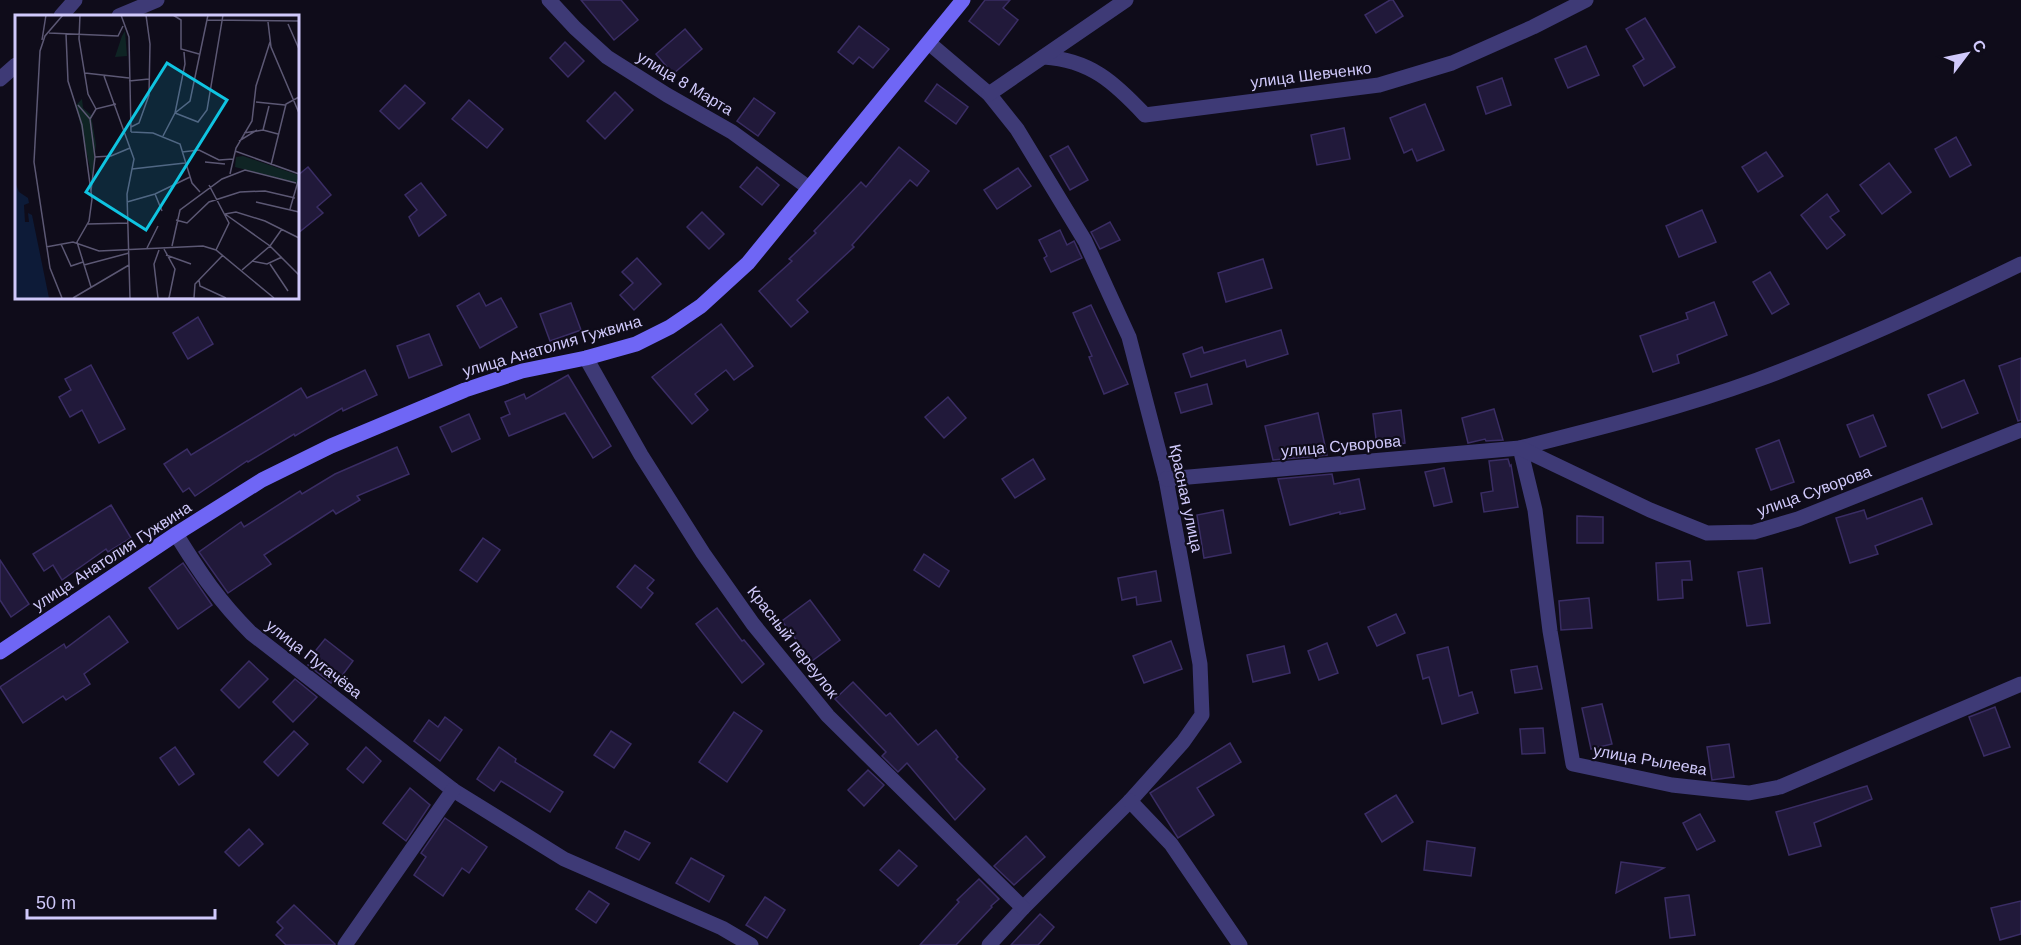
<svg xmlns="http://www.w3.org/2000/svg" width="2021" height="945" viewBox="0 0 2021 945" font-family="Arial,sans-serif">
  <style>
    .building { fill: #21193a; stroke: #3a2d64; stroke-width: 1.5 }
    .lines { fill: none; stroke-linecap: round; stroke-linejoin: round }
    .street { stroke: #3e3a76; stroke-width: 15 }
    .secondary { stroke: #6f66f5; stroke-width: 15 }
    .labels { text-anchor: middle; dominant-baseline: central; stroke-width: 4.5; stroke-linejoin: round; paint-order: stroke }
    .street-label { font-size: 16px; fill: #d0c9fb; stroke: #0f0c1a }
    .inset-road { fill: none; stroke: #5c5874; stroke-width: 1.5 }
    .view { fill: #0fc4e1; fill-opacity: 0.15; stroke: #0fc4e1; stroke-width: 3 }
    .inset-edge { fill: none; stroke: #d0c9fb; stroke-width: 3 }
  </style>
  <rect width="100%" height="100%" fill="#0f0c1a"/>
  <g class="building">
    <path d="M 581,0 L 621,0 L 638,20 L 614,40 Z"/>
    <path d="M 985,0 L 1010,0 L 1003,8 L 1018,20 L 999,45 L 969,21 Z"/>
    <path d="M 1390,0 L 1393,0 L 1403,16 L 1376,33 L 1365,15 Z"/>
    <path d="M 1645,18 L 1675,67 L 1644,86 L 1633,66 L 1644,59 L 1626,29 Z"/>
    <path d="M 859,26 L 889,49 L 873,68 L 859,57 L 853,64 L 838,52 Z"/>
    <path d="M 685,29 L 702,49 L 673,74 L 656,54 Z"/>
    <path d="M 565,42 L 584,61 L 568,77 L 550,58 Z"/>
    <path d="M 1586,46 L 1599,75 L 1568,88 L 1555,59 Z"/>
    <path d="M 1502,78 L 1511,105 L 1486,114 L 1477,87 Z"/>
    <path d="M 937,84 L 968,107 L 956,124 L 925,101 Z"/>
    <path d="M 405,85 L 425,103 L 399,129 L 380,111 Z"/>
    <path d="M 615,92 L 633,110 L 605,139 L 587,121 Z"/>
    <path d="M 754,98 L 775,113 L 758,136 L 737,121 Z"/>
    <path d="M 469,100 L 503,129 L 487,148 L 452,119 Z"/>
    <path d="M 1425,104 L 1444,150 L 1417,161 L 1412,149 L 1404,153 L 1390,118 Z"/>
    <path d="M 1344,128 L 1350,159 L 1317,165 L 1311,135 Z"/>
    <path d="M 1956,137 L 1971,165 L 1950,177 L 1935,149 Z"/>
    <path d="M 1068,146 L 1088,180 L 1070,190 L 1050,156 Z"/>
    <path d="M 899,147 L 929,171 L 917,186 L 910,180 L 852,245 L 854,247 L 797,300 L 808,312 L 791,327 L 759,291 L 792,261 L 789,259 L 816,233 L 814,231 L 861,182 L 866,187 Z"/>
    <path d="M 1766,152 L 1783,176 L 1758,192 L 1742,167 Z"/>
    <path d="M 1889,163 L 1911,192 L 1882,214 L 1860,185 Z"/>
    <path d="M 308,167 L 331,195 L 317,207 L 323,213 L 297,234 L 297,176 Z"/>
    <path d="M 757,167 L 779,185 L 762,205 L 740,187 Z"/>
    <path d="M 1018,168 L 1031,186 L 997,209 L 984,190 Z"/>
    <path d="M 421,183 L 446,215 L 419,236 L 409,217 L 417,210 L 405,195 Z"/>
    <path d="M 1827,194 L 1839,211 L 1830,217 L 1845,235 L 1827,249 L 1801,215 Z"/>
    <path d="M 1702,210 L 1716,242 L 1679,257 L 1666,226 Z"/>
    <path d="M 702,212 L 724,234 L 709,249 L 687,227 Z"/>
    <path d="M 1110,222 L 1120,240 L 1100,249 L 1091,232 Z"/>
    <path d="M 1060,230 L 1067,245 L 1074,241 L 1082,258 L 1051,272 L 1044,258 L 1047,256 L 1039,240 Z"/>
    <path d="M 637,258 L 661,284 L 634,310 L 620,295 L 633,283 L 622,272 Z"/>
    <path d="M 1263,259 L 1272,288 L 1226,302 L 1218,273 Z"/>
    <path d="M 1770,272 L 1789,304 L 1772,314 L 1753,282 Z"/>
    <path d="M 479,293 L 486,306 L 501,298 L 517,327 L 480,348 L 457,306 Z"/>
    <path d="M 1714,302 L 1727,335 L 1677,355 L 1679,363 L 1653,372 L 1640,336 L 1688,319 L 1686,313 Z"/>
    <path d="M 571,303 L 581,330 L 550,341 L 540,314 Z"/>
    <path d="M 1091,305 L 1128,384 L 1104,394 L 1089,357 L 1092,356 L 1073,313 Z"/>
    <path d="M 198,317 L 213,344 L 188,359 L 173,333 Z"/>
    <path d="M 721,324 L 753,366 L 734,380 L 726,370 L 695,394 L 708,410 L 692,424 L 652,377 Z"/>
    <path d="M 1281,330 L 1288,354 L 1247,367 L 1245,360 L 1191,377 L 1183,354 L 1202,347 L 1204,353 Z"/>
    <path d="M 429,334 L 442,365 L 409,378 L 397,346 Z"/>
    <path d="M 2021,358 L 2021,420 L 2018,421 L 1999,366 Z"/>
    <path d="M 91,365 L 125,429 L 99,443 L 82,410 L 70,417 L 59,397 L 71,390 L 65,379 Z"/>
    <path d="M 365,370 L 377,395 L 343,411 L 342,408 L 295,436 L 294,434 L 248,462 L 247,461 L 195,496 L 189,488 L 183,492 L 164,464 L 187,449 L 191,455 L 301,388 L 307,398 Z"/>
    <path d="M 568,375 L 611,446 L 593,458 L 565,413 L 509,436 L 501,418 L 510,414 L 505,402 L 524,394 L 526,399 Z"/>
    <path d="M 1964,380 L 1978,413 L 1942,428 L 1928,395 Z"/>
    <path d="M 1207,384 L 1212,404 L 1181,413 L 1175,393 Z"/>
    <path d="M 948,397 L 966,418 L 944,438 L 925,417 Z"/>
    <path d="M 1494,409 L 1503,440 L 1486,441 L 1485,439 L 1468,443 L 1462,418 Z"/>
    <path d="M 1401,410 L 1405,443 L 1377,447 L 1373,414 Z"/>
    <path d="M 1318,413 L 1327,455 L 1273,460 L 1265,426 Z"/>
    <path d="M 469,414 L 480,439 L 452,452 L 440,427 Z"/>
    <path d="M 1873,415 L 1886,446 L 1860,457 L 1847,425 Z"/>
    <path d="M 1779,440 L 1794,482 L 1771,490 L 1756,449 Z"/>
    <path d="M 397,447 L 409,474 L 357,496 L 360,500 L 336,514 L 333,510 L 264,555 L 271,564 L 228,593 L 199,552 L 241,522 L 244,527 L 300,491 L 302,494 L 335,474 Z"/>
    <path d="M 1033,459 L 1045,479 L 1015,498 L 1002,479 Z"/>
    <path d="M 1508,459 L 1510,466 L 1511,465 L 1518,507 L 1484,512 L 1481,493 L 1493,491 L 1489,461 Z"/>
    <path d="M 1444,468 L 1452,502 L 1434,506 L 1425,472 Z"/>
    <path d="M 1332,474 L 1334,484 L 1359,479 L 1365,509 L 1340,514 L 1340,512 L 1290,525 L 1278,479 Z"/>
    <path d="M 1922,498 L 1932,524 L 1875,546 L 1878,554 L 1850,563 L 1836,518 L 1864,510 L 1867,519 Z"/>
    <path d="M 111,505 L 131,538 L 108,552 L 106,549 L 62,580 L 53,565 L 44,571 L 33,554 Z"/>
    <path d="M 1223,510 L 1231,553 L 1204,558 L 1197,515 Z"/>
    <path d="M 1577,516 L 1603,517 L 1603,543 L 1577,543 Z"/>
    <path d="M 483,538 L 500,550 L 477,582 L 460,570 Z"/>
    <path d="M 924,554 L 949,571 L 939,587 L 914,570 Z"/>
    <path d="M 0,560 L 29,604 L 11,617 L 0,600 Z"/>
    <path d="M 1690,561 L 1692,580 L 1682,580 L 1683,598 L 1658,600 L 1656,563 Z"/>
    <path d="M 183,563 L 212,605 L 178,629 L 149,588 Z"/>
    <path d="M 635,565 L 654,580 L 647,588 L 653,593 L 641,608 L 617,587 Z"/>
    <path d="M 1762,568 L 1770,623 L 1747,626 L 1738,572 Z"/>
    <path d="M 1156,571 L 1161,601 L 1137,605 L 1136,597 L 1122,600 L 1118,578 Z"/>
    <path d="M 1589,598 L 1592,628 L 1561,630 L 1559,601 Z"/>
    <path d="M 810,600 L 840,640 L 812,661 L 782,621 Z"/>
    <path d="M 717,608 L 742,641 L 744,640 L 764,664 L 742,683 L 696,624 Z"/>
    <path d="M 1396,614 L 1405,633 L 1377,646 L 1368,627 Z"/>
    <path d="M 109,616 L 128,642 L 84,674 L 90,684 L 66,700 L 63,696 L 23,723 L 0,687 L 64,644 L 66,648 Z"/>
    <path d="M 325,639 L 353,661 L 341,677 L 339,676 L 331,683 L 308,665 L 316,658 L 312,655 Z"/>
    <path d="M 1171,641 L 1182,669 L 1144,683 L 1133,656 Z"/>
    <path d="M 1327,643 L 1338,673 L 1319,680 L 1308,651 Z"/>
    <path d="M 1284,646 L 1290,673 L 1253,682 L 1247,655 Z"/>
    <path d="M 1448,647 L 1459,696 L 1472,692 L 1478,713 L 1442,724 L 1429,677 L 1423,679 L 1417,655 Z"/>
    <path d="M 249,661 L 268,679 L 239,708 L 221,690 Z"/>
    <path d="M 1537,666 L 1542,689 L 1515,693 L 1511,670 Z"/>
    <path d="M 295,679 L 317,697 L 293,722 L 273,702 Z"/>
    <path d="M 853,682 L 886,716 L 890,713 L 918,745 L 936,730 L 958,757 L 956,759 L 985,789 L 955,820 L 907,763 L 898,772 L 882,756 L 886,752 L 835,699 Z"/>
    <path d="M 1602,704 L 1612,744 L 1591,749 L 1582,708 Z"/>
    <path d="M 1995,707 L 2010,747 L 1984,756 L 1969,717 Z"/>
    <path d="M 734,712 L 762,731 L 727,782 L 699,762 Z"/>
    <path d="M 445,717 L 462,730 L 440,761 L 414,741 L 429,720 L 438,727 Z"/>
    <path d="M 1543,728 L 1545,753 L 1522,754 L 1520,729 Z"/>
    <path d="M 294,731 L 308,744 L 278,776 L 264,762 Z"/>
    <path d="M 611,731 L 631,744 L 614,768 L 594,755 Z"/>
    <path d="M 1230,743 L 1241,762 L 1197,788 L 1214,815 L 1178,838 L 1150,793 Z"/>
    <path d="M 1729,744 L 1734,777 L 1712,780 L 1707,747 Z"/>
    <path d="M 175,747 L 194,774 L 179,785 L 160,758 Z"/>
    <path d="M 366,747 L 381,761 L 363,783 L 347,769 Z"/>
    <path d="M 499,747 L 516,759 L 515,762 L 563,792 L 550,812 L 501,781 L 494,791 L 477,779 Z"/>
    <path d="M 868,770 L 884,785 L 864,806 L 848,790 Z"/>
    <path d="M 1867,786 L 1872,799 L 1814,823 L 1821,846 L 1789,855 L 1776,812 Z"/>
    <path d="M 410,788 L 430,805 L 406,841 L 383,823 Z"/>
    <path d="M 1396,795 L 1413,822 L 1382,842 L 1365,814 Z"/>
    <path d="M 1700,814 L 1715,841 L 1697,850 L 1683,823 Z"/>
    <path d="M 445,818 L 487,847 L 469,873 L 462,868 L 443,896 L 414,875 L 426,857 L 421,853 Z"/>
    <path d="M 249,829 L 263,844 L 239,866 L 225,852 Z"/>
    <path d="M 625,831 L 650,843 L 639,860 L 616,848 Z"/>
    <path d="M 1026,836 L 1045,857 L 1014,885 L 994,866 Z"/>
    <path d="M 1427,841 L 1475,848 L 1471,876 L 1424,870 Z"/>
    <path d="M 899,850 L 917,866 L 898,886 L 880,870 Z"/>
    <path d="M 691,858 L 724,876 L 709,902 L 676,883 Z"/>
    <path d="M 1621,862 L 1664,868 L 1616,893 Z"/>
    <path d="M 979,879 L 999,899 L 991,906 L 992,907 L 956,945 L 920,945 L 959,902 L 957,900 Z"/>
    <path d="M 589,891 L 609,904 L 596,923 L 576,909 Z"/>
    <path d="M 1689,895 L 1695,935 L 1670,938 L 1665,898 Z"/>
    <path d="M 765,897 L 785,910 L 767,938 L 746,925 Z"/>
    <path d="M 2021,901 L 2021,934 L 2000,940 L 1991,908 Z"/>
    <path d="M 294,905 L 335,944 L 335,945 L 286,945 L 276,935 L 283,928 L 277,922 Z"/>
    <path d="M 1040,914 L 1054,927 L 1038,945 L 1011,945 Z"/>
  </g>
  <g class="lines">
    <g class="street">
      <path d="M 549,0 L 575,28 L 607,57 L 667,95 L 732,132 L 809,188"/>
      <path d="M 61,16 L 75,0"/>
      <path d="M 119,16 L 157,0"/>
      <path d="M 929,43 L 989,94 L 1017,129 L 1085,241 L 1129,337 L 1166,479 L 1200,664 L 1202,715 L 1183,742 L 1130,801 L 1023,908 L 989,945"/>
      <path d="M 1044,57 C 1090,60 1114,82 1145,115 L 1379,85 L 1452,63 L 1533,27 L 1586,0"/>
      <path d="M 0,79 L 16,65"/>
      <path d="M 989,94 L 1126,0"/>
      <path d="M 2021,264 C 1935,306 1847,347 1757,380 C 1680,408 1599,428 1520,448 L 1535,510 L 1550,631 L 1573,764 L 1672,785 L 1718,790 L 1749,793 L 1780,787 L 2021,684"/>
      <path d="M 586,358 L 641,455 L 703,553 L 753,624 L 828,716 L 1023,908"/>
      <path d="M 1166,479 L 1520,448 L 1650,510 L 1707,533 L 1754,532 L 1798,519 L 2021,430"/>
      <path d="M 176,534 C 200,573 219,601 251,633 L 453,790 L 564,859 L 722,928 L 751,945"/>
      <path d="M 1130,801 L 1171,844 L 1240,945"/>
      <path d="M 345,945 L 453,790"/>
    </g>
    <path class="secondary" d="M 0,652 L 176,534 L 262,480 L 331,446 L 465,390 L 522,371 L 586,358 L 636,344 L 670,327 L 701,306 L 748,263 L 963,0"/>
  </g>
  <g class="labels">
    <g class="street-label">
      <text transform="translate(1311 75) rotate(-7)">улица Шевченко</text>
      <text transform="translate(685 83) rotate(31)">улица 8 Марта</text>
      <text transform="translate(552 346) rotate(-16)">улица Анатолия Гужвина</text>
      <text transform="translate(1341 446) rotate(-5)">улица Суворова</text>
      <text transform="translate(1814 491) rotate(-20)">улица Суворова</text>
      <text transform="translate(1186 498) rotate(78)">Красная улица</text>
      <text transform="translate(112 556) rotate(-33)">улица Анатолия Гужвина</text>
      <text transform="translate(793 642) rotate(52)">Красный переулок</text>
      <text transform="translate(314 659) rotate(38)">улица Пугачёва</text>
      <text transform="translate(1650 760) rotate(10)">улица Рылеева</text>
    </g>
  </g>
  <g transform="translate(15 15)">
    <rect width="284" height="284" fill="#0f0c1a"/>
    <path d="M 110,16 L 112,41 L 100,42 L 107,21 ZM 67,84 L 68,93 L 76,100 L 81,130 L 77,162 L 61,90 ZM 228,141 L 283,160 L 283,174 L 281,168 L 220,152 L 221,142 Z" fill="#0f2424"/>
    <path d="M 0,167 L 4,177 L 13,183 L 14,188 L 9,190 L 10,207 L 14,207 L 13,198 L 17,200 L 34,283 L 0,283 Z" fill="#0d1b38"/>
    <path class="inset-road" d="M 65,0 L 64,24 L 73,79 L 81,94 L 101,89M 106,0 L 114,22 L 116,117M 158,0 L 166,5 L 166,34 L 184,39M 192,5 L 284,6M 253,7 L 256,32 L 284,98M 273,9 L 284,34M 34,18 L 103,21 L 108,11M 51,19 L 53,66 L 67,110 L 77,184 L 74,206 L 62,227 L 76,272M 27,25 L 31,0M 169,37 L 170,49 L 160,98 L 183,107 L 192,95 L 208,0M 70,58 L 114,63M 89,61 L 119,144 L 112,179 L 115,283M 114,66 L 134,64M 241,87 L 270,90M 63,90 L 75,104M 116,112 L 124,108 L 134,80 L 135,29 L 131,0M 248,115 L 254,91M 116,117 L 138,118 L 165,129 L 177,168 L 185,177M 229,118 L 248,115 L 263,119M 148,121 L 160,98 L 175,86 L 193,0M 224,126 L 242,115M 220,136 L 284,159M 167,137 L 184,135 L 204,145 L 218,144M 80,142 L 96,141 L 115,133M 190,147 L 210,149M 256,150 L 271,89 L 284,82M 117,154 L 170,148M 215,159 L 221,133 L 237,106 L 241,71 L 255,27M 194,170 L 214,208 L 201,235M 76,176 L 80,142 L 75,104 L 81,94M 140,179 L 147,196M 112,187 L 140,179 L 175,162M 241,187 L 284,197M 275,194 L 284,163M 210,199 L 255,231 L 284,260M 210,199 L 221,197 L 250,206 L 284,223M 161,205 L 172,208 L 194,187 L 225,177 L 250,176 L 280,183M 73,209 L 113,208M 46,229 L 56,251 L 68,247M 157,231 L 165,195 L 207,164 L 230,155 L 281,168M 31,232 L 58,227 L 84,236 L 188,231 L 201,235 L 259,283M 132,233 L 143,211M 149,234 L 160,254 L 154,283M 151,240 L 176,249M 237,246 L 252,249 L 267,242M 255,249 L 273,276M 69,250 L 114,238M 227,255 L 255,231 L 267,214M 184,265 L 185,271 L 211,283M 47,283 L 35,253 L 19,147 L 25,36 L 30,21 L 48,0M 58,283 L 114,250M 143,283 L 139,249 L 144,235M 153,283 L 179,283M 179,283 L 180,269 L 208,240"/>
    <path class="view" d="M 152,48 L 212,85 L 131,215 L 71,177 Z"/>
    <rect width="284" height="284" class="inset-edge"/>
  </g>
  <g transform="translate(1967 54) rotate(58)" stroke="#0f0c1a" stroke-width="4.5" paint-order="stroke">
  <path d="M0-4.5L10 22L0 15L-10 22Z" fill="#d0c9fb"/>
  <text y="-9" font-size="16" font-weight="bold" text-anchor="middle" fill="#d0c9fb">С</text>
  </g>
  <path d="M27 909v9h188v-9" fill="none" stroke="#d0c9fb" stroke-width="3"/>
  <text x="36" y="909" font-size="18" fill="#d0c9fb" stroke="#0f0c1a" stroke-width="4.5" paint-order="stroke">50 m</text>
</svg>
